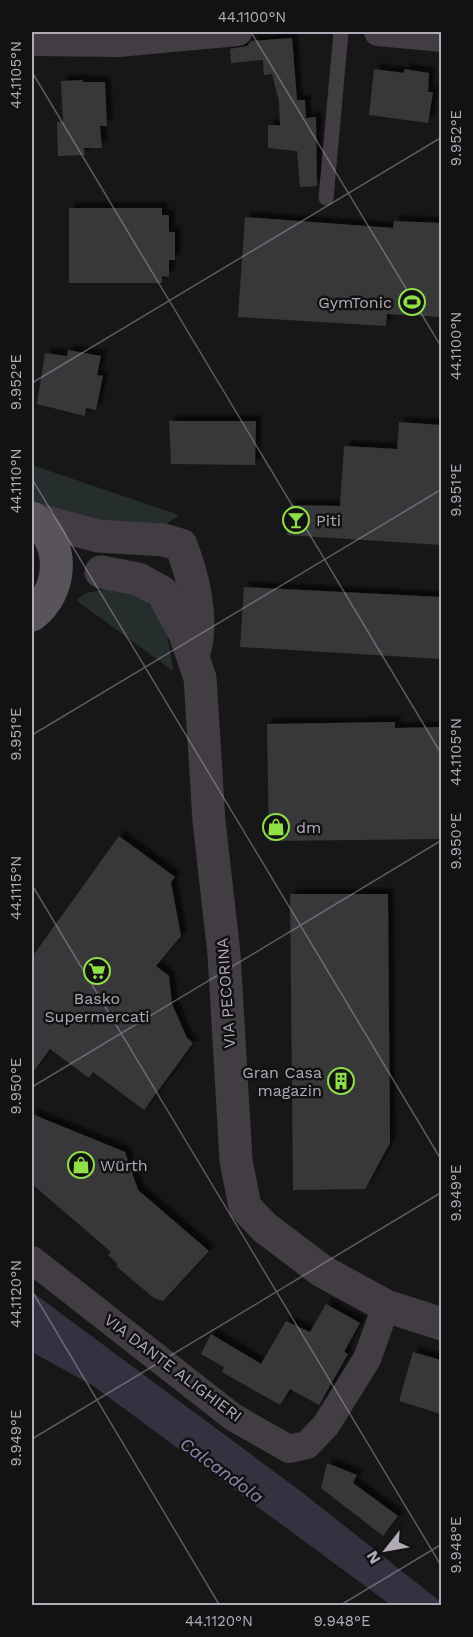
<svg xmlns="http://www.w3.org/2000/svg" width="473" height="1637" viewBox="0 0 473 1637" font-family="'Work Sans',sans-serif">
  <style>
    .green { fill: #252d2d }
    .water { fill: #363140 }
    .building { fill: #39373a; filter: url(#shadow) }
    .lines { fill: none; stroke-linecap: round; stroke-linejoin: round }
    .service { stroke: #413d42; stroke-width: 15 }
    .minor { stroke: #413d42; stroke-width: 28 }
    .tertiary { stroke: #413d42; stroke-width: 33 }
    .primary { stroke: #59545c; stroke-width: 33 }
    .ticks { fill: none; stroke: #b1aab7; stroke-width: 1.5; stroke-opacity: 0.45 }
    .labels { text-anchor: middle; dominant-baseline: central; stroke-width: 5; stroke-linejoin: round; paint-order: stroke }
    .poi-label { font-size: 16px; fill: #b1aab7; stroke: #131213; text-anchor: start }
    .street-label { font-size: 16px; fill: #b1aab7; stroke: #131213 }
    .water-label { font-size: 18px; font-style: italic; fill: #9285af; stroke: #131213 }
    .neatline { fill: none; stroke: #b1aab7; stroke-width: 2 }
    .ticks-label { font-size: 15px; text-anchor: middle; fill: #b1aab7 }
  </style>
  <defs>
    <filter id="shadow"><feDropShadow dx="5.5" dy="-5.5" stdDeviation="1.5" flood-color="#0009"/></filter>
  </defs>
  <rect width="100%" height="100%" fill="#181718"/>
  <g class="green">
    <path d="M 32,465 L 179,515 L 162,527 L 138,528 L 32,505 Z"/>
    <path d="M 112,588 C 162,599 167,625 173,671 L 76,600 L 86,593 Z"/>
  </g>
  <path class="water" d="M 32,1292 L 299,1490 L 441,1602 L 441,1605 L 391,1605 L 92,1385 L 32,1352 Z"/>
  <g class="building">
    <path d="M 292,38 L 297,100 L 305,100 L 306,118 L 316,117 L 317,186 L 300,187 L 297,151 L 268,148 L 268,125 L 280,125 L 279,102 L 272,74 L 264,75 L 263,60 L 231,63 L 230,49 L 247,46 L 251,41 Z"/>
    <path d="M 374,69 L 404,73 L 404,69 L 429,73 L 428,92 L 433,92 L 428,123 L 369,115 Z"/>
    <path d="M 83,80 L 83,82 L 105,82 L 107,126 L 100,126 L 102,148 L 84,148 L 85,155 L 58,156 L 57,122 L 63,122 L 61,81 Z"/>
    <path d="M 69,208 L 162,208 L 162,215 L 169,215 L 169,232 L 175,232 L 175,260 L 169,260 L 169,277 L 162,276 L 162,283 L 69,283 Z"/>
    <path d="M 245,217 L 393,228 L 394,221 L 441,223 L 441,317 L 387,314 L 386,326 L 238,317 Z"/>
    <path d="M 68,350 L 101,356 L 97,375 L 103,376 L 96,410 L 86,408 L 85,416 L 37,404 L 45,353 L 67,356 Z"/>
    <path d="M 169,421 L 256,421 L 255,465 L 171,464 Z"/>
    <path d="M 399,422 L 441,425 L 441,545 L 287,535 L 290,505 L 340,506 L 344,446 L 397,449 Z"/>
    <path d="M 244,587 L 441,597 L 441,659 L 240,647 Z"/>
    <path d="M 395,722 L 395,728 L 441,727 L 441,839 L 269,841 L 267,724 Z"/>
    <path d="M 119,836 L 175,877 L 171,882 L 181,936 L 156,966 L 169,976 L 172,1004 L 187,1038 L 193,1043 L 144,1110 L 93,1072 L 89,1078 L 50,1049 L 32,1074 L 32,957 Z"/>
    <path d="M 290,894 L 388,894 L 390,1143 L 365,1189 L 293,1190 Z"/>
    <path d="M 32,1114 L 125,1152 L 138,1190 L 209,1251 L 163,1301 L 154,1298 L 117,1267 L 117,1263 L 108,1255 L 111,1252 L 32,1184 Z"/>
    <path d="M 326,1304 L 360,1323 L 344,1352 L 348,1354 L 319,1405 L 290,1389 L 280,1405 L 222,1372 L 224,1367 L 201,1354 L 211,1334 L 261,1364 L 286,1321 L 310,1332 Z"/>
    <path d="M 413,1352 L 441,1360 L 441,1414 L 399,1401 Z"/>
    <path d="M 327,1463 L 357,1475 L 353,1483 L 398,1516 L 383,1536 L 321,1488 Z"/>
  </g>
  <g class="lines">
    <path class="service" d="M 326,198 L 341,32"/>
    <g class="minor">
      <path d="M 378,32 L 442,38"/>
      <path d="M 32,42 L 118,43 L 238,32"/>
      <path d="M 32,1260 L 233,1417 L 289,1449 L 307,1445 L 326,1425 L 367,1359 L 386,1306"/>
    </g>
    <g class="tertiary">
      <path d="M 34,519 L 98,536 L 164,540 L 181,545 C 193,576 203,617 195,649"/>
      <path d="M 101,572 L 138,579 L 162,592 L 185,634 L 200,678 L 209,821 L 224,954 L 236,1160 L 245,1207 L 264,1227 L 322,1271 L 386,1306 L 442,1324"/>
    </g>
    <path class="primary" d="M 32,518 C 66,542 63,591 32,615"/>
  </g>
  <path class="ticks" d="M 251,32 L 442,348M 32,72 L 442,755M 32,383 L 442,137M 32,479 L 442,1161M 32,735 L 442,489M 32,885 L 442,1567M 32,1087 L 442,840M 32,1291 L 220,1606M 32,1439 L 442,1192M 339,1606 L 442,1544"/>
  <defs>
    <symbol id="stadium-ring" viewBox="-11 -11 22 22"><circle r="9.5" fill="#131213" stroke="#8fe047" stroke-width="1.5"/><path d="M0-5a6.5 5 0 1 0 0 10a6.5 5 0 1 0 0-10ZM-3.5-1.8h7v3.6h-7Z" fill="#8fe047"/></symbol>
    <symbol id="bar-ring" viewBox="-11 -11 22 22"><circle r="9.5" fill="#131213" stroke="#8fe047" stroke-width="1.5"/><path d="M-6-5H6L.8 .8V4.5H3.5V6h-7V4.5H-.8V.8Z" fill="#8fe047"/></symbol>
    <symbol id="shop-ring" viewBox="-11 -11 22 22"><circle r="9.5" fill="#131213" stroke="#8fe047" stroke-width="1.5"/><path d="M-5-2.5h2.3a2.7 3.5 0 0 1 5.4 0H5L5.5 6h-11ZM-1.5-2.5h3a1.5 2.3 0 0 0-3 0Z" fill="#8fe047"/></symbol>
    <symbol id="supermarket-ring" viewBox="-11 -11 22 22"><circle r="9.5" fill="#131213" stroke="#8fe047" stroke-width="1.5"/><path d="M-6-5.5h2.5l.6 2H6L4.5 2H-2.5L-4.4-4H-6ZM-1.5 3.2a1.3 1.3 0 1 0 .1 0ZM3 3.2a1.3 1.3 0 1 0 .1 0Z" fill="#8fe047"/></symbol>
    <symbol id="building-ring" viewBox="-11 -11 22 22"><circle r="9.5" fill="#131213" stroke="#8fe047" stroke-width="1.5"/><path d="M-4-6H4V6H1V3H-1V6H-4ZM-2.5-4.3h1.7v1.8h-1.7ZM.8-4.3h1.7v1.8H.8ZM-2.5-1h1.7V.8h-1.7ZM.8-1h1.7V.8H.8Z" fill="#8fe047"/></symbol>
  </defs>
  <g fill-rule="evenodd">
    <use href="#stadium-ring" x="397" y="287" width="30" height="30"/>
    <use href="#bar-ring" x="281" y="505" width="30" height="30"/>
    <use href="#shop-ring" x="261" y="812" width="30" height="30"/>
    <use href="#supermarket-ring" x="82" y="956" width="30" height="30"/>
    <use href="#building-ring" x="326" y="1066" width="30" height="30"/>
    <use href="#shop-ring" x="66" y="1150" width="30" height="30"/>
  </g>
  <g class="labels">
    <g class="poi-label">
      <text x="392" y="302" text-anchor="end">GymTonic</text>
      <text x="316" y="520">Piti</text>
      <text x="296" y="827">dm</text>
      <text x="97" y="998" text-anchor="middle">Basko<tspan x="97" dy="18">Supermercati</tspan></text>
      <text x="322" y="1072" text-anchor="end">Gran Casa<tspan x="322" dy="18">magazin</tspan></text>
      <text x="100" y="1165">Würth</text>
    </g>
    <g class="street-label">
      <text transform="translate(226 993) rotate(-94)">VIA PECORINA</text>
      <text transform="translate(173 1368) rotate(37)">VIA DANTE ALIGHIERI</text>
    </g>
    <g class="water-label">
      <text transform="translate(222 1470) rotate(36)">Calcandola</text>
    </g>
  </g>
  <rect width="473" height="1637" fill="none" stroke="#131213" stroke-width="66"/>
  <g transform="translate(386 1550) rotate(239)" stroke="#131213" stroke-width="4.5" paint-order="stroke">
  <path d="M0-4.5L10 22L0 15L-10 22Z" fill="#b1aab7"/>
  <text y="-9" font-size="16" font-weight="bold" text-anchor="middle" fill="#b1aab7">N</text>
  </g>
  <rect x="33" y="33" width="407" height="1571" class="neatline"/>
  <g class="ticks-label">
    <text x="252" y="22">44.1100°N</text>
    <text transform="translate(16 75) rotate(-90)" y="5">44.1105°N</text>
    <text transform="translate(456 138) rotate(-90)" y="5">9.952°E</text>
    <text transform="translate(456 346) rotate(-90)" y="5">44.1100°N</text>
    <text transform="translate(16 382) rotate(-90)" y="5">9.952°E</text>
    <text transform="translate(16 481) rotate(-90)" y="5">44.1110°N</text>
    <text transform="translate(456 490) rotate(-90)" y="5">9.951°E</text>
    <text transform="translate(16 734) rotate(-90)" y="5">9.951°E</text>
    <text transform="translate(456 752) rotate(-90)" y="5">44.1105°N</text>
    <text transform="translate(456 841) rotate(-90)" y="5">9.950°E</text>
    <text transform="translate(16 888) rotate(-90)" y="5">44.1115°N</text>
    <text transform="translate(16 1086) rotate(-90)" y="5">9.950°E</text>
    <text transform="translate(456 1193) rotate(-90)" y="5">9.949°E</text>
    <text transform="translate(16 1294) rotate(-90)" y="5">44.1120°N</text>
    <text transform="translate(16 1438) rotate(-90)" y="5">9.949°E</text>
    <text transform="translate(456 1545) rotate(-90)" y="5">9.948°E</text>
    <text x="219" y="1626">44.1120°N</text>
    <text x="342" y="1626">9.948°E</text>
  </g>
</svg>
